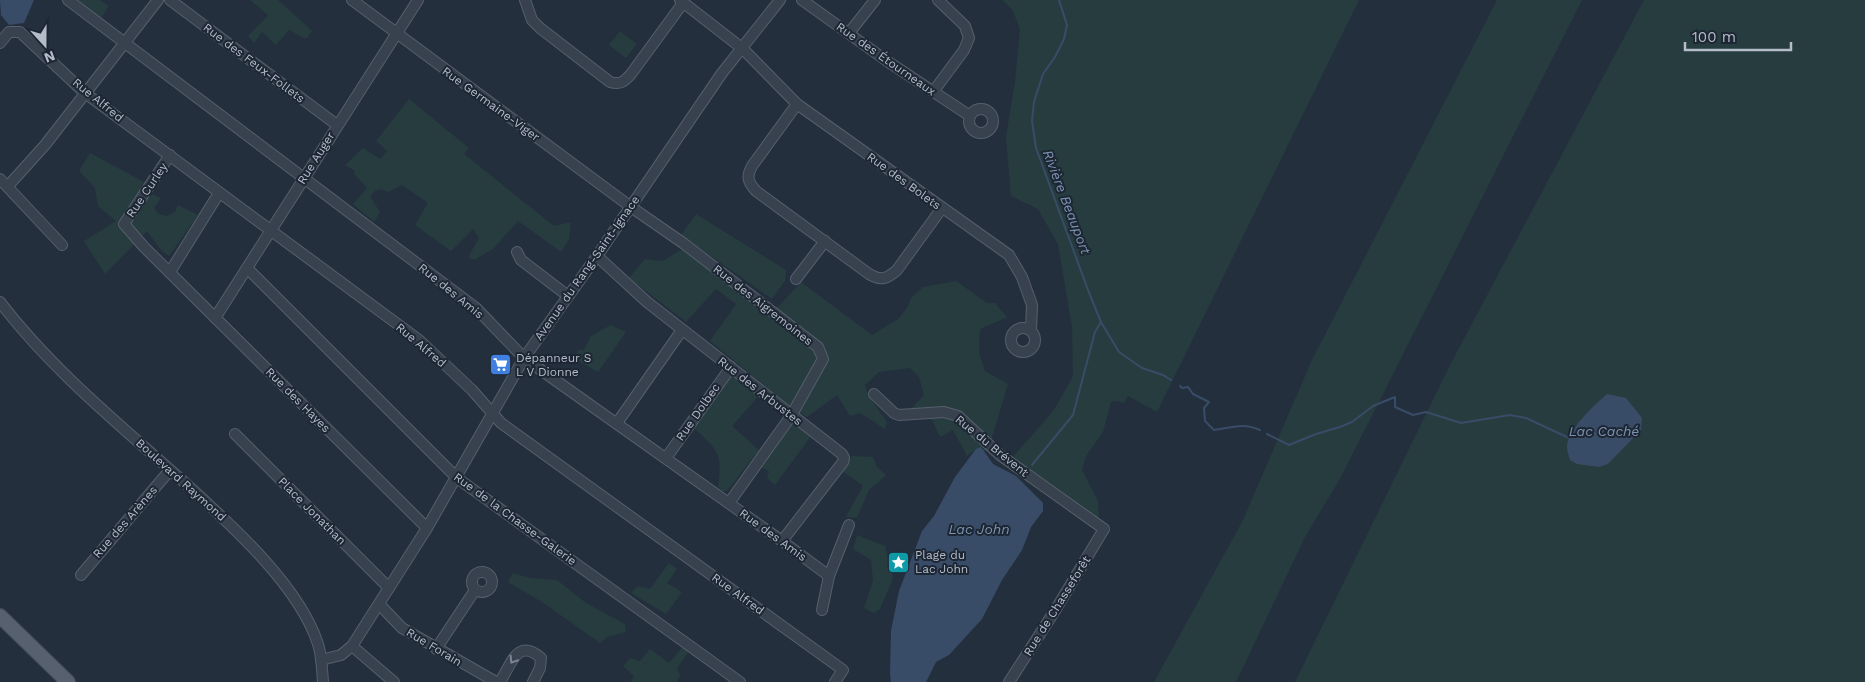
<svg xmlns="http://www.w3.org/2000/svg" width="1865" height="682" viewBox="0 0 1865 682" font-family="'Work Sans',sans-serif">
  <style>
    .green { fill: #263c3f }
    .water { fill: #394c67 }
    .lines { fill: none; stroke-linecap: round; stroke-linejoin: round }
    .stream { stroke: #394c67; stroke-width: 2 }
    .minor-casing { stroke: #565f6c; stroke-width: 12 }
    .major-casing { stroke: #414a57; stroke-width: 16 }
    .minor { stroke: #38414e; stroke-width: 10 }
    .major { stroke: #56606e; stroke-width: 14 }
    .oneway { stroke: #7c8592 }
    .labels { text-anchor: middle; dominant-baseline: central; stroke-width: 4; stroke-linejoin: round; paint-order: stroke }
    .street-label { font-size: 12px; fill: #b4bcc9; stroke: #1d2633 }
    .poi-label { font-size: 12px; fill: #b4bcc9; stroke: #1d2633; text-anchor: start }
    .water-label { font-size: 14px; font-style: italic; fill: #7c92b1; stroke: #1d2633 }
  </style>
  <rect width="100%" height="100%" fill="#242f3e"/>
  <g class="green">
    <path d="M 78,0 L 100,0 L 109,6 L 101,18 Z"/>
    <path d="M 250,0 L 278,0 L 312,31 L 306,39 L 289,30 L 276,45 L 262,32 L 254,43 L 248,36 L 268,15 Z"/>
    <path d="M 1002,0 L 1359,0 L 1157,412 L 1128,396 L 1124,403 L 1117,401 L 1111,402 L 1103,432 L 1086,456 L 1082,470 L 1098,501 L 1099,522 L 1011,459 L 1054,410 L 1073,376 L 1072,327 L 1058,244 L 1038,209 L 1011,196 L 1006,137 L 1015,81 L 1020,29 L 1012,9 Z"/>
    <path d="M 1497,0 L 1582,0 L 1341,477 L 1306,535 L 1236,682 L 1154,682 L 1243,520 L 1311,362 Z"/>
    <path d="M 1644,0 L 1865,0 L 1865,682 L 1295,682 L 1450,365 Z"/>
    <path d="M 620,31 L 637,44 L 626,58 L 609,45 Z"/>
    <path d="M 409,99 L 469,148 L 464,154 L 554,226 L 571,222 L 569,240 L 561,252 L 518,221 L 493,249 L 474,260 L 468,257 L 479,238 L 473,229 L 451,251 L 415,225 L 428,203 L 402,185 L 388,192 L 381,189 L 375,191 L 370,196 L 380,212 L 374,222 L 353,204 L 367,188 L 354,174 L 355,171 L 345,165 L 363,148 L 380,159 L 387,151 L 376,141 Z"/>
    <path d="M 90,153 L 144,182 L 140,188 L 161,198 L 154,208 L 158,214 L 167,216 L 175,212 L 178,205 L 198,215 L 169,256 L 161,250 L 147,231 L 105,274 L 84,241 L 116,221 L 98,206 L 95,188 L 79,171 Z"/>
    <path d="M 696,214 L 786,270 L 785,281 L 772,299 L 681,235 Z"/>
    <path d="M 684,248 L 768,309 L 779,306 L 801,282 L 872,335 L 898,319 L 907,308 L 911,298 L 923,287 L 956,281 L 987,303 L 995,303 L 1007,317 L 980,329 L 979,353 L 985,371 L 1008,384 L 988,451 L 974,451 L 967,456 L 953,430 L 940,437 C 930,416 933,415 909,411 L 924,395 L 919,377 L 910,368 L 879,372 L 865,385 L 868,395 L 887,422 L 885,429 L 860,413 L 850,416 L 837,395 L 807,417 L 792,408 L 710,341 L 736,304 L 716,289 L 686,322 L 629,278 L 645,259 L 663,261 Z"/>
    <path d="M 611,325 L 626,332 L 598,372 L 575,359 L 578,350 L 584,350 L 591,336 Z"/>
    <path d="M 729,367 L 762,392 L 732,426 L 759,450 L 727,491 L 722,491 L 718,486 C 724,452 715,448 692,426 Z"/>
    <path d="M 790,416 L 814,432 L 775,485 L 767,478 L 769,471 L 755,465 Z"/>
    <path d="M 852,456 L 873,457 L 877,467 L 886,475 L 869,490 L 857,518 L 846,517 L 863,486 L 841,470 Z"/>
    <path d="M 857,535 L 885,546 L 893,578 L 880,609 L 874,613 L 864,608 L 873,580 L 871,560 L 853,549 Z"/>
    <path d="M 669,563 L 677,569 L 667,583 L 682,592 L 666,614 L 631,593 L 638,586 L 650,589 Z"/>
    <path d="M 513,573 L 530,578 L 557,580 L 586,603 L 625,624 L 626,632 L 607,637 L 600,643 L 542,602 L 508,582 Z"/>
    <path d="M 687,642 L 692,647 L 677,668 L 680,675 L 677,682 L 631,682 L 634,676 L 623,666 L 630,658 L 640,661 L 650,649 L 669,663 Z"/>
  </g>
  <g class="water">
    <path d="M 0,0 L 34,0 L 24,23 L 9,25 L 1,15 Z"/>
    <path d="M 1607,394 L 1626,398 L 1642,418 L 1641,430 L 1608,464 L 1599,467 L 1577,464 L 1570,460 C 1569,456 1567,451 1567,448 C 1566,430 1595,405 1607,394 Z"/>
    <path d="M 981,447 L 993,464 L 1016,476 L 1043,503 L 1043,511 L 1031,527 L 1022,550 L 1002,580 L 982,619 L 949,655 L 936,662 L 926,682 L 891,682 L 890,674 L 891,631 L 899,591 L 922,531 L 934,516 L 955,477 L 976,449 Z"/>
  </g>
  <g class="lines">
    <g class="stream">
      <path d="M 1059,0 L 1067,25 L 1064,39 L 1055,57 L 1043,74 L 1034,102 L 1032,121 L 1036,148 L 1088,290 L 1101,322 L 1119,352 L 1142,368 L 1163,375 L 1171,380"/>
      <path d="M 1180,386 L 1182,388 L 1188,387 L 1193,394 L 1209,402 L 1204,408 L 1205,421 L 1214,430 C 1233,428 1241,422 1260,430"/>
      <path d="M 1267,434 L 1289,445 L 1316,434 L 1340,427 L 1352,422 L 1373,406 L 1395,397 L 1395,407 L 1413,415 L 1426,412 L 1461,423 L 1510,415 L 1526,418 L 1569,438"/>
      <path d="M 1032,465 L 1073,415 L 1095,332 L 1101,322"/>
    </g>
    <defs>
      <g id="minor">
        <path d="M 68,0 L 476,308 L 524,358 L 782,541 L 829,576"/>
        <path d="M 170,0 L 337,125"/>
        <path d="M 352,0 L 631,207 L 683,243 L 818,347 L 823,359 L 791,416 L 729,503"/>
        <path d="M 525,0 L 532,20 L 540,28 L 610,82 C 620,85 624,82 631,74 L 683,3"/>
        <path d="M 680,0 L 743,49 L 797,104 L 1009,255 L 1022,277 L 1032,305 L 1031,330"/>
        <path d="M 802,0 L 887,61 L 970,116"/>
        <path d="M 849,33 L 875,0"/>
        <path d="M 0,43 L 9,32 L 20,32 L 85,93 L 419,340 L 472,390 L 501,423 L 843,670 L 835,682"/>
        <path d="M 933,92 L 964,50 L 969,38 L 965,26 L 938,0"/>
        <path d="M 797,104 L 752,166 C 746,177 748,182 756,191 L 869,274 C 881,281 887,279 897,270 L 942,208"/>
        <circle cx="981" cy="121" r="12"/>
        <path d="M 170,155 L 124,224 L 144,247 L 427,528"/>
        <path d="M 0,179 L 62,245"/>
        <path d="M 8,186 L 45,145 L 158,0"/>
        <path d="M 517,252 L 521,260 L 568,296"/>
        <path d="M 597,256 L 647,302 L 842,454 L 844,458 L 843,462 L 782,541"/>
        <path d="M 247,268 L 457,478 L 740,682"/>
        <path d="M 170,272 L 219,193"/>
        <path d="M 796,279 L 825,241"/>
        <path d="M 0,302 C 52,370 120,425 184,482 C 230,524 299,585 318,644 C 322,656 322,670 323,682"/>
        <path d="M 215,318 L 418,0"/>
        <circle cx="1023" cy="340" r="12"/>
        <path d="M 874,394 L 894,413 L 899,415 L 944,412 L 958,416 L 1000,455 L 1104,529 L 1056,609 L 1009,682"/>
        <path d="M 617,423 L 682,330"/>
        <path d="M 235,434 L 389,588"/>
        <path d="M 666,458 L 731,367"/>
        <circle cx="482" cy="582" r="10"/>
        <path d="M 81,575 L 170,470"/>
        <path d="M 379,604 L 402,628 L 496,682"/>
        <path d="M 822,610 L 829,576 L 849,525"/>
        <path d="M 352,646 L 394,682"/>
        <path d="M 436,649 L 475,590"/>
        <path d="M 321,660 L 341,655 L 352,646 L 427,528 L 524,358 L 597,256 L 722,73 L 780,0"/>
        <path d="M 500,682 C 511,665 517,637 541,658 L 540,668 L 533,682"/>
      </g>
      <path id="major" d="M 0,616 L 68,682"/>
    </defs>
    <use href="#minor" class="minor-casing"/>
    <use href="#major" class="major-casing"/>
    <use href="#minor" class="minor"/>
    <use href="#major" class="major"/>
  </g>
  <defs><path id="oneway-chevron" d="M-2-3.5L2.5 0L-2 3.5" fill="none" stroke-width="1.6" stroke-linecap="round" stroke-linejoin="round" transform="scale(1.25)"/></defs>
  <use class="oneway" href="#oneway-chevron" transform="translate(513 660) rotate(122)"/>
  <defs>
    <symbol id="supermarket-square" viewBox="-11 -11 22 22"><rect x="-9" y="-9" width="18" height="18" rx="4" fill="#3f7fe0" stroke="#1d2633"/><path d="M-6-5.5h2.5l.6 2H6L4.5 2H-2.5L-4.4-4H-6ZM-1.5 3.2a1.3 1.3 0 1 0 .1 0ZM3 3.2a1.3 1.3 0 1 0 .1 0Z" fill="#fff"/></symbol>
    <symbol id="sight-square" viewBox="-11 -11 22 22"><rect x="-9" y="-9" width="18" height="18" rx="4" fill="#0f9aa8" stroke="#1d2633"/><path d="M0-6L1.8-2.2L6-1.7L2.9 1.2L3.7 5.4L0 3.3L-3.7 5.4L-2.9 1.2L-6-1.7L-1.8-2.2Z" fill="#fff"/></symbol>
  </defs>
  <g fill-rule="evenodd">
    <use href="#supermarket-square" x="488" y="352" width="25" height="25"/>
    <use href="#sight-square" x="886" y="550" width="25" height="25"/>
  </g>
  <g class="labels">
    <g class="street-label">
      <text transform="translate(886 59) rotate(35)">Rue des Étourneaux</text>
      <text transform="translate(254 63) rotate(37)">Rue des Feux-Follets</text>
      <text transform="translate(98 100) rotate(39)">Rue Alfred</text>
      <text transform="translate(491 104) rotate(36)">Rue Germaine-Viger</text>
      <text transform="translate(316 158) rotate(-58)">Rue Auger</text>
      <text transform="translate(904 181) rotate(36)">Rue des Bolets</text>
      <text transform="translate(147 190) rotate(-56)">Rue Curley</text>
      <text transform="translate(587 268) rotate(-55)">Avenue du Rang-Saint-Ignace</text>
      <text transform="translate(451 291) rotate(39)">Rue des Amis</text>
      <text transform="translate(763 305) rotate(38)">Rue des Aigremoines</text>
      <text transform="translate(421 345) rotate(40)">Rue Alfred</text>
      <text transform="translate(760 391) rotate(38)">Rue des Arbustes</text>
      <text transform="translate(298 400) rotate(45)">Rue des Hayes</text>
      <text transform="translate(698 412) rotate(-55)">Rue Dolbec</text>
      <text transform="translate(992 446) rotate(39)">Rue du Brévent</text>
      <text transform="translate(181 480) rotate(42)">Boulevard Raymond</text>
      <text transform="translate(312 511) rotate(45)">Place Jonathan</text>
      <text transform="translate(515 519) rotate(36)">Rue de la Chasse-Galerie</text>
      <text transform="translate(125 522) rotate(-49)">Rue des Arènes</text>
      <text transform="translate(773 535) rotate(36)">Rue des Amis</text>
      <text transform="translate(738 594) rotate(36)">Rue Alfred</text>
      <text transform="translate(1057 606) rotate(-58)">Rue de Chasseforêt</text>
      <text transform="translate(434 647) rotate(31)">Rue Forain</text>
    </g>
    <g class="poi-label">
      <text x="516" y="358">Dépanneur S<tspan x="516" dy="14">L V Dionne</tspan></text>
      <text x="915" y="555">Plage du<tspan x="915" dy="14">Lac John</tspan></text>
    </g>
    <g class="water-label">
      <text transform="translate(1067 202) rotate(69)">Rivière Beauport</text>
      <text x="1604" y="431">Lac Caché</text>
      <text x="979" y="529">Lac John</text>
    </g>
  </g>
  <g transform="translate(45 45) rotate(159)" stroke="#1d2633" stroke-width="4" paint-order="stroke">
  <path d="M0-4L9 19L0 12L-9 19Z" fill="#b4bcc9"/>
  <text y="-8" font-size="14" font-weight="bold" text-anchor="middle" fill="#b4bcc9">N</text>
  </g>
  <path d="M1685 42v8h106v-8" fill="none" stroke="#b4bcc9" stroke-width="2.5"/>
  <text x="1692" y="42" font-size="15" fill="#b4bcc9" stroke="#1d2633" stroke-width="4" paint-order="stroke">100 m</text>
</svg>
